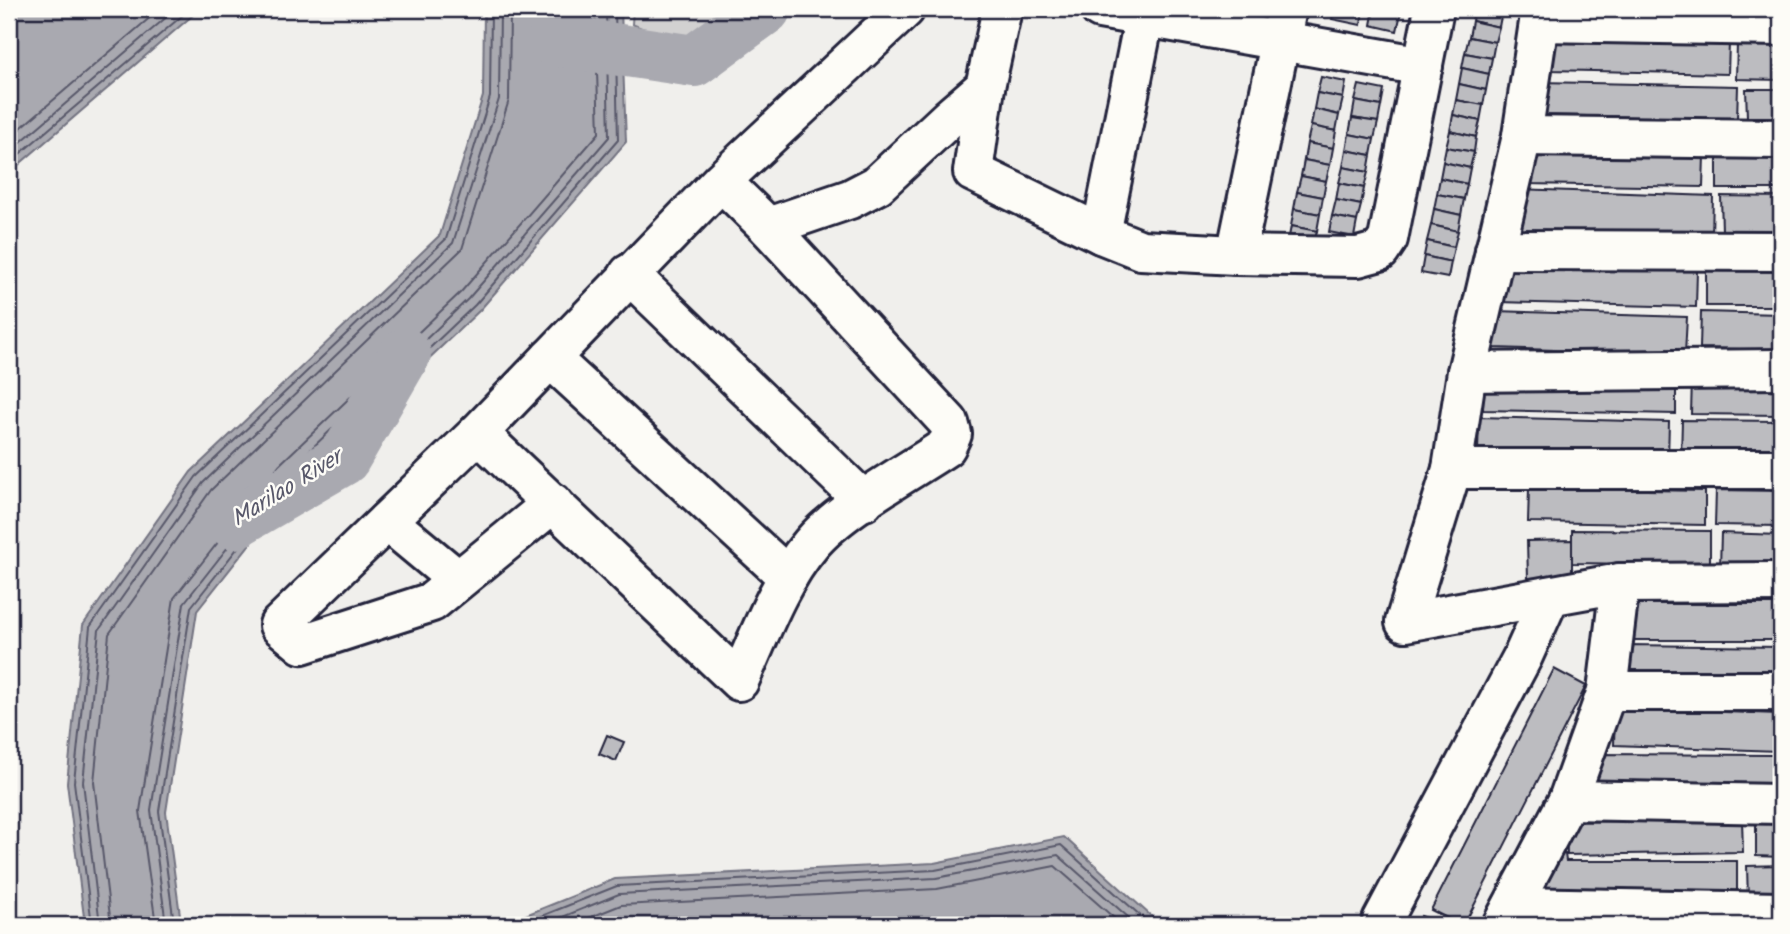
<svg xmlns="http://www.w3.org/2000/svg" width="1790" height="934" viewBox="0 0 1790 934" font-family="Kalam,sans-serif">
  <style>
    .green { fill: #d2d1d1; stroke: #7a7a86; stroke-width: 2 }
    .water { fill: #a9a9b0; stroke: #737381; stroke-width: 2 }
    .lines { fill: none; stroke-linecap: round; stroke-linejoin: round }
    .shore { stroke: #58586a; stroke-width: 2 }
    .river { stroke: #a9a9b0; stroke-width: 52 }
    .building { fill: #bcbcc0; stroke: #22223b; stroke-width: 2 }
    .minor-casing { stroke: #22223b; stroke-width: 44 }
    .minor { stroke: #fdfcf7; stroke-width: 38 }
    .labels { text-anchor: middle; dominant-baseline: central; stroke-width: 5; stroke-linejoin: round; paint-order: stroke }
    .water-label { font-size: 23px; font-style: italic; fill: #58586a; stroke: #fdfcf7 }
  </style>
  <rect width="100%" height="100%" fill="#f0efec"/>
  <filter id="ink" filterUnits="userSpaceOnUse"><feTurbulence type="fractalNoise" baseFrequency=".0143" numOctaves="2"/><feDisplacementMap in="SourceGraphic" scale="14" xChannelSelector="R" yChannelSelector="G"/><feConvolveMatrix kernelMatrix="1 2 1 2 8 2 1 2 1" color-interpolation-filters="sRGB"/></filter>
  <g filter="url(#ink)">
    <path class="green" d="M 633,9 L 748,9 L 695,50 L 632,24 Z"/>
    <g class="water">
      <path d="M 9,9 L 200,9 L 9,173 Z"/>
      <path d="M 484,9 L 621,9 L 626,142 L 480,310 L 298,483 L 197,611 L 166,812 L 180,915 L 194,925 L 85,925 L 67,783 L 83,625 L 191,472 L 440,235 L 483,96 Z"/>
      <path d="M 1064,837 L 1161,925 L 501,925 L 615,879 L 934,863 Z"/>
    </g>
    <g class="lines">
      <g class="shore">
        <path d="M 9,138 L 160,9"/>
        <path d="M 9,152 L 176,9"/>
        <path d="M 9,163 L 190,9"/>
        <path d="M 92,925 L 74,782 L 90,627 L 196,477 L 446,239 L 490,97 L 491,9"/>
        <path d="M 100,925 L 83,782 L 99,630 L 203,483 L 453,243 L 499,99 L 500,9"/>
        <path d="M 111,925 L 94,782 L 109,634 L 211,490 L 462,249 L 509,100 L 510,9"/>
        <path d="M 156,925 L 140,811 L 174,598 L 279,465 L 461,292 L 599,133 L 595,9"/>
        <path d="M 168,925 L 165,917 L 151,810 L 184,603 L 287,472 L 468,299 L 609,137 L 606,9"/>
        <path d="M 182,925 L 173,916 L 159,811 L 191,607 L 293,478 L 475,305 L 618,140 L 615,9"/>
        <path d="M 519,925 L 617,886 L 935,870 L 1061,845 L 1151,925"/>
        <path d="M 543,925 L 619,894 L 936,878 L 1058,855 L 1137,925"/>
        <path d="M 571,925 L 621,905 L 937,889 L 1055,866 L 1122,925"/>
      </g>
      <g class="river">
        <path d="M 553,40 L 694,61 L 765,9"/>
        <path d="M 234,523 L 344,459 L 405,354"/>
      </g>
    </g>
    <g class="building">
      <path d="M 1334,9 L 1363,9 L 1361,25 L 1332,19 Z"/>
      <path d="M 1374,9 L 1401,13 L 1397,31 L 1371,25 Z"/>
      <path d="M 1474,9 L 1502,11 L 1499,27 L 1472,21 Z"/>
      <path d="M 1472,21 L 1499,27 L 1495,42 L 1469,37 Z"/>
      <path d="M 1469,37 L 1495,42 L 1492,58 L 1465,53 Z"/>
      <path d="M 1550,37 L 1729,42 L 1728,74 L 1549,70 Z"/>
      <path d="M 1737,44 L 1781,45 L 1781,80 L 1736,79 Z"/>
      <path d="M 1465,53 L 1492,58 L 1489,74 L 1462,68 Z"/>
      <path d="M 1462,68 L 1489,74 L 1486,90 L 1459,84 Z"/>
      <path d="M 1321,77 L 1346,82 L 1343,98 L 1317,93 Z"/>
      <path d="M 1539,82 L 1738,86 L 1737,119 L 1538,115 Z"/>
      <path d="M 1459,84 L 1486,90 L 1483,105 L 1456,100 Z"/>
      <path d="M 1359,85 L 1384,90 L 1381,106 L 1355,101 Z"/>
      <path d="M 1746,89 L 1781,89 L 1781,117 L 1747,117 Z"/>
      <path d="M 1317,93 L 1343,98 L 1339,115 L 1314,109 Z"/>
      <path d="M 1456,100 L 1483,105 L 1480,121 L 1453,115 Z"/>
      <path d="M 1355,101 L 1381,106 L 1378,122 L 1352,118 Z"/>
      <path d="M 1314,109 L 1339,115 L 1336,131 L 1311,126 Z"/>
      <path d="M 1453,115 L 1480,121 L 1476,137 L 1450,131 Z"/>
      <path d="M 1352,118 L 1378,122 L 1374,139 L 1349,134 Z"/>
      <path d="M 1311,126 L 1336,131 L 1333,148 L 1307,143 Z"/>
      <path d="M 1450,131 L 1476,137 L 1474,152 L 1446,147 Z"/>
      <path d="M 1349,134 L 1374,139 L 1371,155 L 1346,150 Z"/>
      <path d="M 1307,143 L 1333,148 L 1330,165 L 1304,160 Z"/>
      <path d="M 1446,147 L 1474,152 L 1470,168 L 1443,162 Z"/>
      <path d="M 1346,150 L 1371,155 L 1368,172 L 1343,167 Z"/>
      <path d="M 1526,153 L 1704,155 L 1703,187 L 1526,184 Z"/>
      <path d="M 1717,155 L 1781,156 L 1781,189 L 1717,189 Z"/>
      <path d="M 1304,160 L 1330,165 L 1326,181 L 1301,176 Z"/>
      <path d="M 1443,162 L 1470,168 L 1467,184 L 1440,178 Z"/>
      <path d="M 1343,167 L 1368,172 L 1364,188 L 1339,183 Z"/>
      <path d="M 1301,176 L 1326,181 L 1323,197 L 1297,192 Z"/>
      <path d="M 1440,178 L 1467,184 L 1464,199 L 1437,194 Z"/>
      <path d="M 1339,183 L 1364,188 L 1361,205 L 1336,200 Z"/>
      <path d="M 1515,189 L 1713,196 L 1712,237 L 1513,231 Z"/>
      <path d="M 1297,192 L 1323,197 L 1320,214 L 1294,209 Z"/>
      <path d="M 1437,194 L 1464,199 L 1461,215 L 1434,209 Z"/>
      <path d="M 1721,196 L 1781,197 L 1781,231 L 1722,231 Z"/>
      <path d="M 1336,200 L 1361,205 L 1357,221 L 1332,216 Z"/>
      <path d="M 1294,209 L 1320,214 L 1317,231 L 1291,226 Z"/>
      <path d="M 1434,209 L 1461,215 L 1458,231 L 1431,225 Z"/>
      <path d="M 1332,216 L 1357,221 L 1354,237 L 1329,232 Z"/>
      <path d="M 1431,225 L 1458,231 L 1454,247 L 1427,241 Z"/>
      <path d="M 1291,226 L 1317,231 L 1313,247 L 1288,242 Z"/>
      <path d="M 1427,241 L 1454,247 L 1451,262 L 1424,256 Z"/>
      <path d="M 1424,256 L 1451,262 L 1448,278 L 1421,273 Z"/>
      <path d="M 1500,264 L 1697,270 L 1696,307 L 1499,302 Z"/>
      <rect x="1706" y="270" width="75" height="36"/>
      <path d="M 1495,311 L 1687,317 L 1685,354 L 1494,348 Z"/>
      <path d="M 1701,312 L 1781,314 L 1781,350 L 1700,348 Z"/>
      <path d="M 1484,378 L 1676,382 L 1676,414 L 1483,410 Z"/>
      <path d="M 1692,379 L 1781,381 L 1781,415 L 1691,414 Z"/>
      <path d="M 1479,417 L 1669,422 L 1668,458 L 1478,453 Z"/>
      <path d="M 1682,420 L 1781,421 L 1781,460 L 1681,458 Z"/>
      <path d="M 1529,488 L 1705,491 L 1705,525 L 1528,522 Z"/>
      <path d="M 1716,490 L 1781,491 L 1781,526 L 1715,525 Z"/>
      <path d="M 1572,530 L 1710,531 L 1710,565 L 1572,563 Z"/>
      <path d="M 1721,533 L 1781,535 L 1781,570 L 1720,568 Z"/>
      <path d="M 1572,540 L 1572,577 L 1528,578 L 1527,541 Z"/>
      <path d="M 1627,604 L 1781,604 L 1781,640 L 1628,640 Z"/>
      <path d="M 1628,645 L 1781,647 L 1781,681 L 1628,680 Z"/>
      <path d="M 1554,669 L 1586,686 L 1464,925 L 1461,925 L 1431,910 Z"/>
      <path d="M 1615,708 L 1779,714 L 1778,751 L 1614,745 Z"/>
      <path d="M 607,735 L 624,742 L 616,761 L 599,754 Z"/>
      <path d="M 1596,754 L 1773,755 L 1773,789 L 1596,788 Z"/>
      <path d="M 1742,819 L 1743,852 L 1567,855 L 1566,822 Z"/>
      <path d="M 1756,822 L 1781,822 L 1781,857 L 1756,856 Z"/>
      <path d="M 1545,854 L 1565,854 L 1566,861 L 1737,861 L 1737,894 L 1546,897 Z"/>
      <path d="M 1781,865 L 1781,900 L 1748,901 L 1747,866 Z"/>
      <path d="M 1421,916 L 1448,925 L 1418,925 Z"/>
    </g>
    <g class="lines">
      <defs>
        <g id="minor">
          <path d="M 1002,9 L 985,87 L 973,172 L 1101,234 L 1141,250 L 1236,255 L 1358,257 L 1380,251 L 1388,239 L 1434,9"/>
          <path d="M 1100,9 L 1423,66"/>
          <path d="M 1539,22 L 1781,26"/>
          <path d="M 1522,136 L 1781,139"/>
          <path d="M 721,181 L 768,227 L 949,423 L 952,434 L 946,447 C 907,473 840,509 811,544 C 778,583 760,635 739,681 L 478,433 L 721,181 L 905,9"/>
          <path d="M 768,227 L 850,199 L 877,185 L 949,118 L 985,87"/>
          <path d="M 1101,234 L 1146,9"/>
          <path d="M 1495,250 L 1781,251"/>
          <path d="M 1236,255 L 1287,9"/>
          <path d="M 629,274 L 864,501"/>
          <path d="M 550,358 L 788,577"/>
          <path d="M 1467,372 L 1781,369"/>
          <path d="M 478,433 L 279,625 L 302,644 L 432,602 L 553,503"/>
          <path d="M 1452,469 L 1781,469"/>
          <path d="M 387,521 L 458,580"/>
          <path d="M 1620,583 L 1781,582"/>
          <path d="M 1607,691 L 1781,691"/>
          <path d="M 1568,800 L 1781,804"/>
          <path d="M 1512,907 L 1781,912"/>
          <path d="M 1382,921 L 1523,656 L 1550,596"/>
          <path d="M 1502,925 L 1568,800 L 1607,691 L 1620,583 L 1405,622 L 1452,469 L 1467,372 L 1522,136 L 1541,9"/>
        </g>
      </defs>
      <use href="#minor" class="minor-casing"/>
      <use href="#minor" class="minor"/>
    </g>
  </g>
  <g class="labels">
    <g class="water-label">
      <text transform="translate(287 489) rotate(-32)">Marilao River</text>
    </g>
  </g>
  <rect width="1790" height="934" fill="none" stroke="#fdfcf7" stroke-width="35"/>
  <rect x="18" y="18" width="1755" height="899" fill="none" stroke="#22223b" stroke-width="2.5" filter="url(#ink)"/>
</svg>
